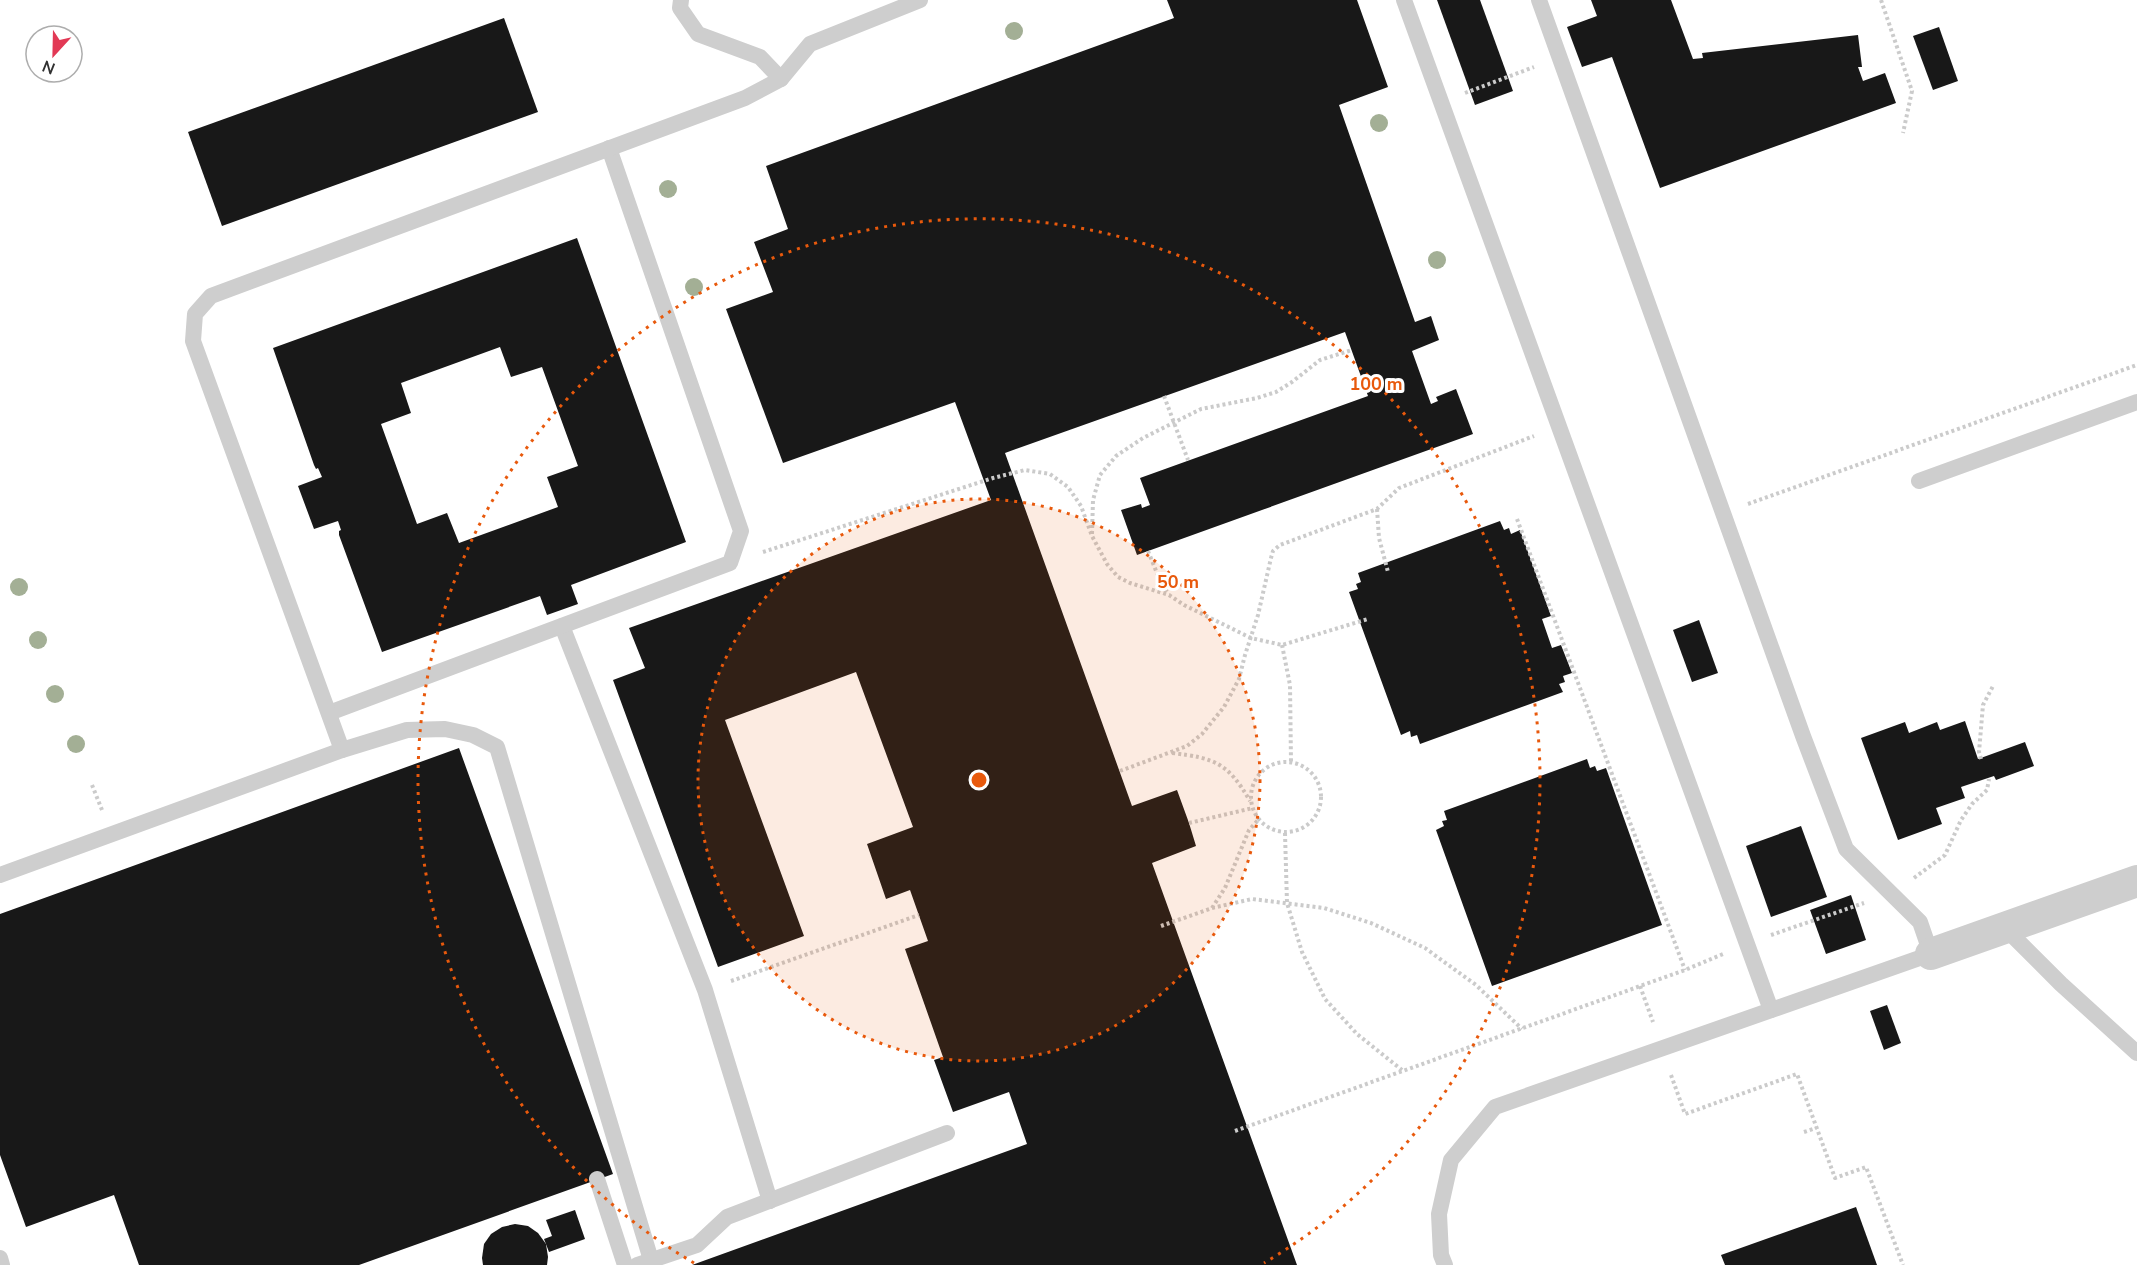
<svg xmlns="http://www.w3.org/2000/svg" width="2137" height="1265" viewBox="0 0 2137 1265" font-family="'Nunito Sans',sans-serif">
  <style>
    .building { fill: #181818; fill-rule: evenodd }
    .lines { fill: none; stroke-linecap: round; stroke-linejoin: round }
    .path { stroke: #cbcbcb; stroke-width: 4; stroke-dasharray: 3 3; stroke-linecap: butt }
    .service { stroke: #cecece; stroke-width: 16 }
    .minor { stroke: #cecece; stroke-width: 32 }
    .tree { fill: #a3af95 }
    .ring { fill: none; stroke: #e8590c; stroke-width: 3; stroke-dasharray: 3 6 }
    .centre { fill: #e8590c; stroke: #fff; stroke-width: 3 }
    .ring-label { font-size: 18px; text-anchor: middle; font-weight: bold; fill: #e8590c; stroke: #fff; stroke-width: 6; stroke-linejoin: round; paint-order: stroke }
  </style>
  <rect width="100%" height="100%" fill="#fff"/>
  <g class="building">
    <path d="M 1167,0 L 1357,0 L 1388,87 L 1339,105 L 1415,322 L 1431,316 L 1439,340 L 1412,351 L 1431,404 L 1438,401 L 1436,397 L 1456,389 L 1473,434 L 1137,555 L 1121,510 L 1141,504 L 1142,508 L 1150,505 L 1140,478 L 1368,396 L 1345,332 L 1005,453 L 1132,806 L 1177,790 L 1189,823 L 1196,846 L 1152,863 L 1297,1265 L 692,1265 L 1027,1144 L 1009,1092 L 953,1112 L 934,1060 L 943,1057 L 905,949 L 928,941 L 910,890 L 886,899 L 867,844 L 913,827 L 856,672 L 725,720 L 804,936 L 718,967 L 613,680 L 645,668 L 629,628 L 991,500 L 955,402 L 783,463 L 726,309 L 773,292 L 754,242 L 788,229 L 766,166 L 1174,18 Z"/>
    <path d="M 1437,0 L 1480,0 L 1513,91 L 1475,105 Z"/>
    <path d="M 1591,0 L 1671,0 L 1693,59 L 1703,58 L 1702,53 L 1858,35 L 1862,67 L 1858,67 L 1863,81 L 1885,73 L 1896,103 L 1660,188 L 1612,57 L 1582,67 L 1567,27 L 1597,16 Z"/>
    <path d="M 504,18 L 538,112 L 222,226 L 188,132 Z"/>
    <path d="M 1939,27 L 1958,81 L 1933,90 L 1913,36 Z"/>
    <path d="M 577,238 L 686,542 L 571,585 L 578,604 L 547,615 L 540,596 L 382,652 L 339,535 L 339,531 L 341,530 L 338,521 L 314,529 L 298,486 L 322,477 L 318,468 L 316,469 L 314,465 L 273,348 ZM 500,347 L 511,377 L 542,367 L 578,466 L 547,477 L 558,507 L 459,543 L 447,513 L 417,524 L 381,424 L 411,413 L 401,383 Z"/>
    <path d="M 1500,521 L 1504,530 L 1509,528 L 1511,534 L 1520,530 L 1551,616 L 1542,619 L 1552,648 L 1561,645 L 1572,673 L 1563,676 L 1565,682 L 1559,684 L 1563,692 L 1420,744 L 1417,735 L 1411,737 L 1410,731 L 1401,735 L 1349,592 L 1358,589 L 1356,584 L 1361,582 L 1358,573 Z"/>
    <path d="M 1699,620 L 1718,673 L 1692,682 L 1673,630 Z"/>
    <path d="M 1965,721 L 1978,759 L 2025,742 L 2034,766 L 1996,780 L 1994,776 L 1961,787 L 1965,798 L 1936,808 L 1942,824 L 1898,840 L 1861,738 L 1905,722 L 1909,733 L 1937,722 L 1940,730 Z"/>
    <path d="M 459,748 L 613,1174 L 359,1265 L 139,1265 L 114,1195 L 26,1227 L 0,1155 L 0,914 Z"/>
    <path d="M 1587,759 L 1590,768 L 1595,766 L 1597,771 L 1606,768 L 1662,925 L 1492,986 L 1436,830 L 1444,826 L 1442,821 L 1447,820 L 1444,811 Z"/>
    <path d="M 1801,826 L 1827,897 L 1771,917 L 1746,846 Z"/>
    <path d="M 1851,895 L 1866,940 L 1826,954 L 1810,910 Z"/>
    <path d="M 1887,1005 L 1901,1043 L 1884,1050 L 1870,1011 Z"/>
    <path d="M 1856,1207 L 1877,1265 L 1725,1265 L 1721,1255 Z"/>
    <path d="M 575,1210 L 585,1239 L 549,1252 L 544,1239 L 552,1236 L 546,1220 Z"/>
    <path d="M 515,1224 L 528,1226 L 538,1233 L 546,1244 L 548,1257 L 547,1265 L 483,1265 L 482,1258 L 484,1244 L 491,1234 L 502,1227 Z"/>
  </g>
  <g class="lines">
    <g class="path">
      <path d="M 1881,0 L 1912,91 L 1903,133"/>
      <path d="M 1465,93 L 1534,67"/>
      <path d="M 1164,396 L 1188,460"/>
      <path d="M 1748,504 L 2137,365"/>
      <path d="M 1377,509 L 1379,538 L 1388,572"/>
      <path d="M 1517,519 L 1685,970"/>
      <path d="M 1092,534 L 1093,500 L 1100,475 L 1116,456 L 1143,438 L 1201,409 L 1257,398 L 1276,392 L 1292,382 L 1320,360 L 1352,350"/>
      <path d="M 1148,551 L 1159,578 L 1168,594"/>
      <path d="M 763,552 L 993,478 L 1025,470 L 1050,474 L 1068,487 L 1081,506 L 1092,536 L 1107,564 L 1118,577 L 1130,583 L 1169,595 L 1184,605 L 1251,638 L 1282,645 L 1368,619"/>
      <path d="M 1282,645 L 1290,685 L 1291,762"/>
      <path d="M 1172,753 C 1215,758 1228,763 1250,801"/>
      <path d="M 1981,759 L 1979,752 L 1983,705 L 1993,686"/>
      <circle cx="1286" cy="797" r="35"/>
      <path d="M 1120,771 L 1187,746 L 1202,734 L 1224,707 L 1239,679 L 1245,655 L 1258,615 L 1271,558 L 1273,551 L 1280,545 L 1377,509 L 1399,488 L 1534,436"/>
      <path d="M 92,785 L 102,810"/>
      <path d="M 1189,823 L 1253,808"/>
      <path d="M 1285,833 L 1287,903 L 1302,952 L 1325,999 L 1357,1034 L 1402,1070"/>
      <path d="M 1914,878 L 1945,855 L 1961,820 L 1972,804 L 1987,790 L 1989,779"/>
      <path d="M 1212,908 L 1225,888 L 1249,830 L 1259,819"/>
      <path d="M 1161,926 L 1212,908 L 1252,899 L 1324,908 L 1371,923 L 1425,948 L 1476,985 L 1522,1029"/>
      <path d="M 1771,935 L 1864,903"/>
      <path d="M 731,981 L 919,915"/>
      <path d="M 1640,986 L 1653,1022"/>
      <path d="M 1671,1075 L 1685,1114 L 1797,1074 L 1835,1178 L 1866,1167 L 1903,1265"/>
      <path d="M 1235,1131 L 1685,970 L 1723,954"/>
      <path d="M 1804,1132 L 1816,1128"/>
    </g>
    <g class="service">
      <path d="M 681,0 L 680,8 L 698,34 L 760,57 L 781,79"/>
      <path d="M 1404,0 L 1771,1010"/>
      <path d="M 1919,481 L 2137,402"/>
      <path d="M 562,626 L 705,990 L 770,1201"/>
      <path d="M 329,713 L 730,563 L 741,531 L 609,148"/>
      <path d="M 342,750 L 193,341 L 195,314 L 211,296 L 745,98 L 781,79 L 810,44 L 920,0"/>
      <path d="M 0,875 L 342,750 L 407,730 L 445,729 L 473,735 L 497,747 L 651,1260"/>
      <path d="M 2006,929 L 2061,984 L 2137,1053"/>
      <path d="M 597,1179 L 625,1265"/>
      <path d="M 0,1258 L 2,1265"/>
      <path d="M 637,1265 L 697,1245 L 727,1217 L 947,1133"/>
      <path d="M 1445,1265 L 1441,1255 L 1439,1214 L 1451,1160 L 1495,1107 L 1931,954 L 1920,922 L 1846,849 L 1803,736 L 1539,0"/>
    </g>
    <path class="minor" d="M 1931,954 L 2137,881"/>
  </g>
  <g class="tree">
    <circle cx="1014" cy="31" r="9"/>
    <circle cx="1379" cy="123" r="9"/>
    <circle cx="668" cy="189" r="9"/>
    <circle cx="1437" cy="260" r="9"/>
    <circle cx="694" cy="287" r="9"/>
    <circle cx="19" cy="587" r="9"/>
    <circle cx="38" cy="640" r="9"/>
    <circle cx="55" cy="694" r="9"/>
    <circle cx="76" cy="744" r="9"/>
  </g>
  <circle cx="979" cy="780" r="281" fill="#e8590c" fill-opacity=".12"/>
  <g class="ring">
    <circle cx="979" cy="780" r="281"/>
    <path d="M694 1263A561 561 0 1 1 1264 1263"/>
  </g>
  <circle cx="979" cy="780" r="9" class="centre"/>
  <g class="ring-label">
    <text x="1376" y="390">100 m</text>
    <text x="1178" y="588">50 m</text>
  </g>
  <g transform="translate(54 54) rotate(202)"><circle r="28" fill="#ffffff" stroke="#adadad" stroke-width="1.5"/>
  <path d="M0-4.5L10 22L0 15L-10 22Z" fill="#e23955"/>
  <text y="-9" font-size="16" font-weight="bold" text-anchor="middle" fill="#313131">N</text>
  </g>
</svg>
